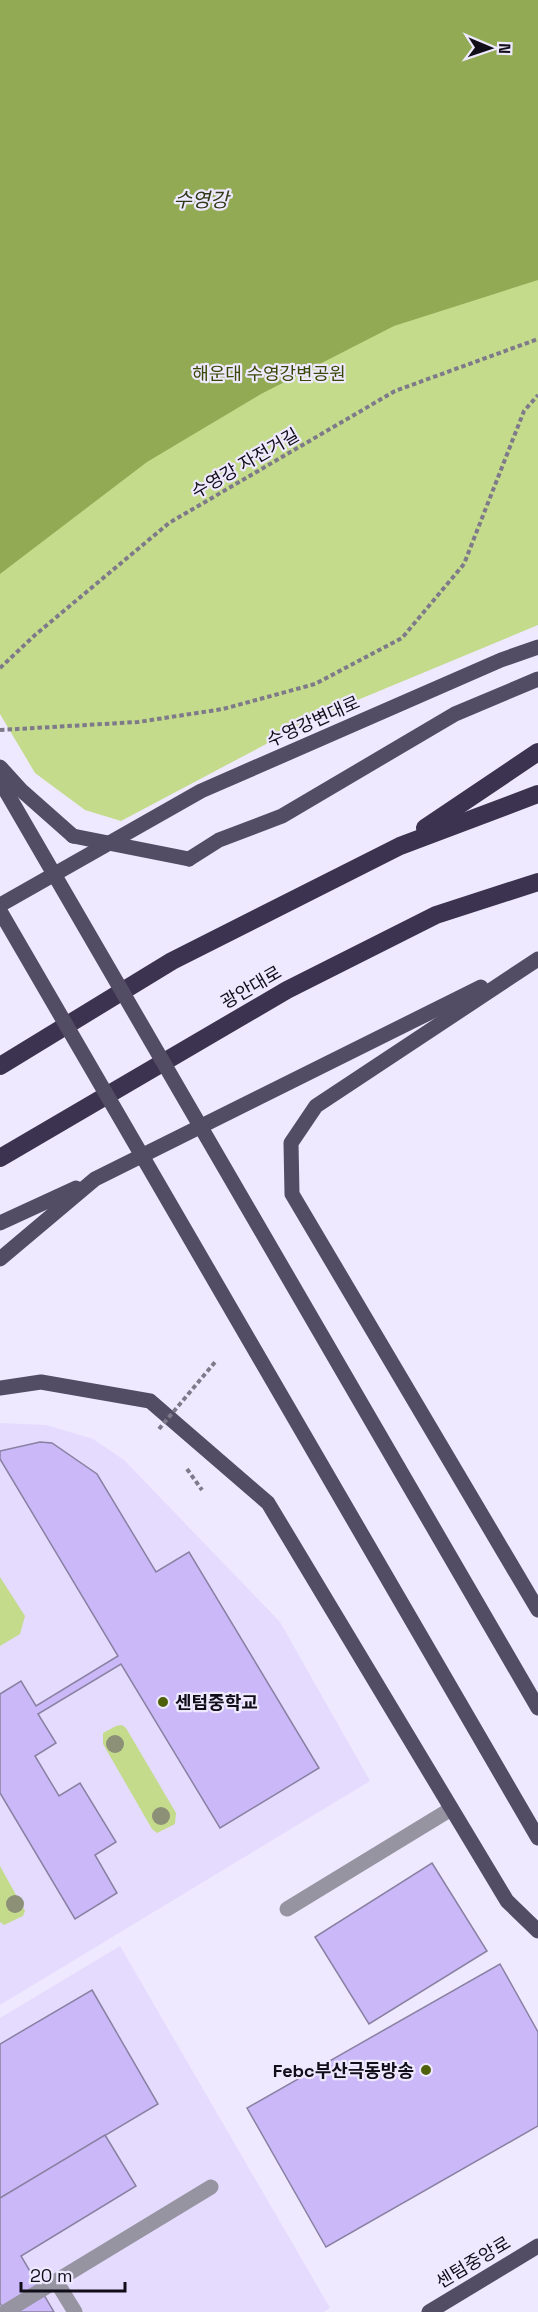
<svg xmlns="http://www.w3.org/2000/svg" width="538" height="2312" viewBox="0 0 538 2312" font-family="'Space Grotesk','Noto Sans KR',sans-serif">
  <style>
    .built { fill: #e4dbfe }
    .green { fill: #c4db8c }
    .water { fill: #92aa54 }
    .building { fill: #cab8f9; stroke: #8981a1; stroke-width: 1.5 }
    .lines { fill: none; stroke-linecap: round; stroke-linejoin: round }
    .path { stroke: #7e7a8a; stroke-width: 4; stroke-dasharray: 4.5 3; stroke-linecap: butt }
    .minor { stroke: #9794a2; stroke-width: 15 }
    .major { stroke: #524c65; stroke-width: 15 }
    .highway { stroke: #3b334f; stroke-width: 18 }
    .path-bridge { stroke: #7e7a8a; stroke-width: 4; stroke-dasharray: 4.5 3; stroke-linecap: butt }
    .major-bridge { stroke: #524c65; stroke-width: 15 }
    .tree { fill: #8b9076 }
    .poi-dot { fill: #4e6108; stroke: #eee9ff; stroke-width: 2 }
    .labels { text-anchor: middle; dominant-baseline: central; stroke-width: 4.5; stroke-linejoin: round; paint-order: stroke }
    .park-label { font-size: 18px; fill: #3a4806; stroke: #eee9ff }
    .street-label { font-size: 18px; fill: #110e19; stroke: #eee9ff }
    .poi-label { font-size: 18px; font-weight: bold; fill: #110e19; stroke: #eee9ff; text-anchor: start }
    .water-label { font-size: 20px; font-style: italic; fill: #313a16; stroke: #eee9ff }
  </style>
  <rect width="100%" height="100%" fill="#eee9ff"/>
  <g class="built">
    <path d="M 0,1423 L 46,1425 L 93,1439 L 124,1460 L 280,1622 L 370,1781 L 0,2005 Z"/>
    <path d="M 120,1946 L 330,2308 L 323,2312 L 0,2312 L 0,2018 Z"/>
  </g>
  <g class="green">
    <path d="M 0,0 L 538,0 L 538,625 L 319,716 L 121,821 L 85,810 L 35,773 L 0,714 Z"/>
    <path d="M 0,1577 L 25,1616 L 20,1634 L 0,1646 Z"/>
    <path d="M 122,1725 L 126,1728 L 176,1813 L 175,1824 L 157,1833 L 152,1829 L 103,1744 L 103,1733 L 116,1726 Z"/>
    <path d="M 0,1866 L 25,1911 L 23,1916 L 4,1925 L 0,1922 Z"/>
  </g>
  <path class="water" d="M 0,0 L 538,0 L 538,280 L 394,326 L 261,394 L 147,462 L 0,574 Z"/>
  <g class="building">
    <path d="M 40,1442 L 52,1443 L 97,1474 L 156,1572 L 189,1552 L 319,1768 L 220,1828 L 121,1664 L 38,1714 L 56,1743 L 35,1756 L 59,1796 L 80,1783 L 116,1842 L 95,1855 L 117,1893 L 75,1919 L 0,1793 L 0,1694 L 21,1681 L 36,1706 L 118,1656 L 0,1459 L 0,1451 Z"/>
    <path d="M 432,1863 L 487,1951 L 369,2024 L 315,1937 Z"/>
    <path d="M 500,1964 L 538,2032 L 538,2126 L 326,2247 L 247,2108 Z"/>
    <path d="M 92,1990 L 158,2104 L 0,2198 L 0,2044 Z"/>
    <path d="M 105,2135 L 136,2186 L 21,2256 L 54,2312 L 5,2312 L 0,2303 L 0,2198 Z"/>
  </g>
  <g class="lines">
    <g class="path">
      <path d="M 0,668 L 35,635 L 169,523 L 395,391 L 538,339"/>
      <path d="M 0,730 L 138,722 L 223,709 L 315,684 L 402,638 L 464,564 L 524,411 L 538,395"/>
      <path d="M 187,1469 L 202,1490"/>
    </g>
    <g class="minor">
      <path d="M 287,1909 L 451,1809"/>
      <path d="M 56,2281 L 75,2312"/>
      <path d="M 5,2312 L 211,2187"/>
    </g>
    <g class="major">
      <path d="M 0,767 L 21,790 L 73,836"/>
      <path d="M 189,859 L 219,840 L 282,816 L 455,714 L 538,679"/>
      <path d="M 0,905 L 201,791 L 501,660 L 538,647"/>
      <path d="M 538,959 L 316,1106 L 291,1143 L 292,1194 L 538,1610"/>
      <path d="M 0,1223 L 76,1188"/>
      <path d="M 0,1259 L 95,1179 L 481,987"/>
      <path d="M 0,1388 L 41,1382 L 150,1401 L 268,1503 L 507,1901 L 538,1931"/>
      <path d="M 429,2312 L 538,2246"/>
    </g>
    <g class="highway">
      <path d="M 425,828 L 538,752"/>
      <path d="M 0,1066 L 172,961 L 400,846 L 538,794"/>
      <path d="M 0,1158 L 287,990 L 436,915 L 538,882"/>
    </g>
    <path class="path-bridge" d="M 159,1429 L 216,1361"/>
    <g class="major-bridge">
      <path d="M 0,781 L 538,1708"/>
      <path d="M 73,836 L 189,859"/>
      <path d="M 0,911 L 538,1838"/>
    </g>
  </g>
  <g class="tree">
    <circle cx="115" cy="1744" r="9"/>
    <circle cx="161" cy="1816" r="9"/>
    <circle cx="15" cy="1904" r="9"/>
  </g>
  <g class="poi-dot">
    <circle cx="163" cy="1702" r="6"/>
    <circle cx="426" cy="2070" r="6"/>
  </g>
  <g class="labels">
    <g class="park-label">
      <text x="269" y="373">해운대 수영강변공원</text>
    </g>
    <g class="street-label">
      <text transform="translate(245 463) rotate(-30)">수영강 자전거길</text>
      <text transform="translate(313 721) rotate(-24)">수영강변대로</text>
      <text transform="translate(251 987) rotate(-30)">광안대로</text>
      <text transform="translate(473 2262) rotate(-31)">센텀중앙로</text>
    </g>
    <g class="poi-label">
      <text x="175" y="1702">센텀중학교</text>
      <text x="414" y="2070" text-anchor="end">Febc부산극동방송</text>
    </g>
    <g class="water-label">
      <text x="201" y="200">수영강</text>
    </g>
  </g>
  <g transform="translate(490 48) rotate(92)" stroke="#eee9ff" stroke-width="4.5" paint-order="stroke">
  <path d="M0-4.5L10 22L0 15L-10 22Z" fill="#110e19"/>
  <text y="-9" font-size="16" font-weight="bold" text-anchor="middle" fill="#110e19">N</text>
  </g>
  <path d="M21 2282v9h104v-9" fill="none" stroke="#110e19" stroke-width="3"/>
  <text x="30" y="2282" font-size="18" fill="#110e19" stroke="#eee9ff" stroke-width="4.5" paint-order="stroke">20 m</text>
</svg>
